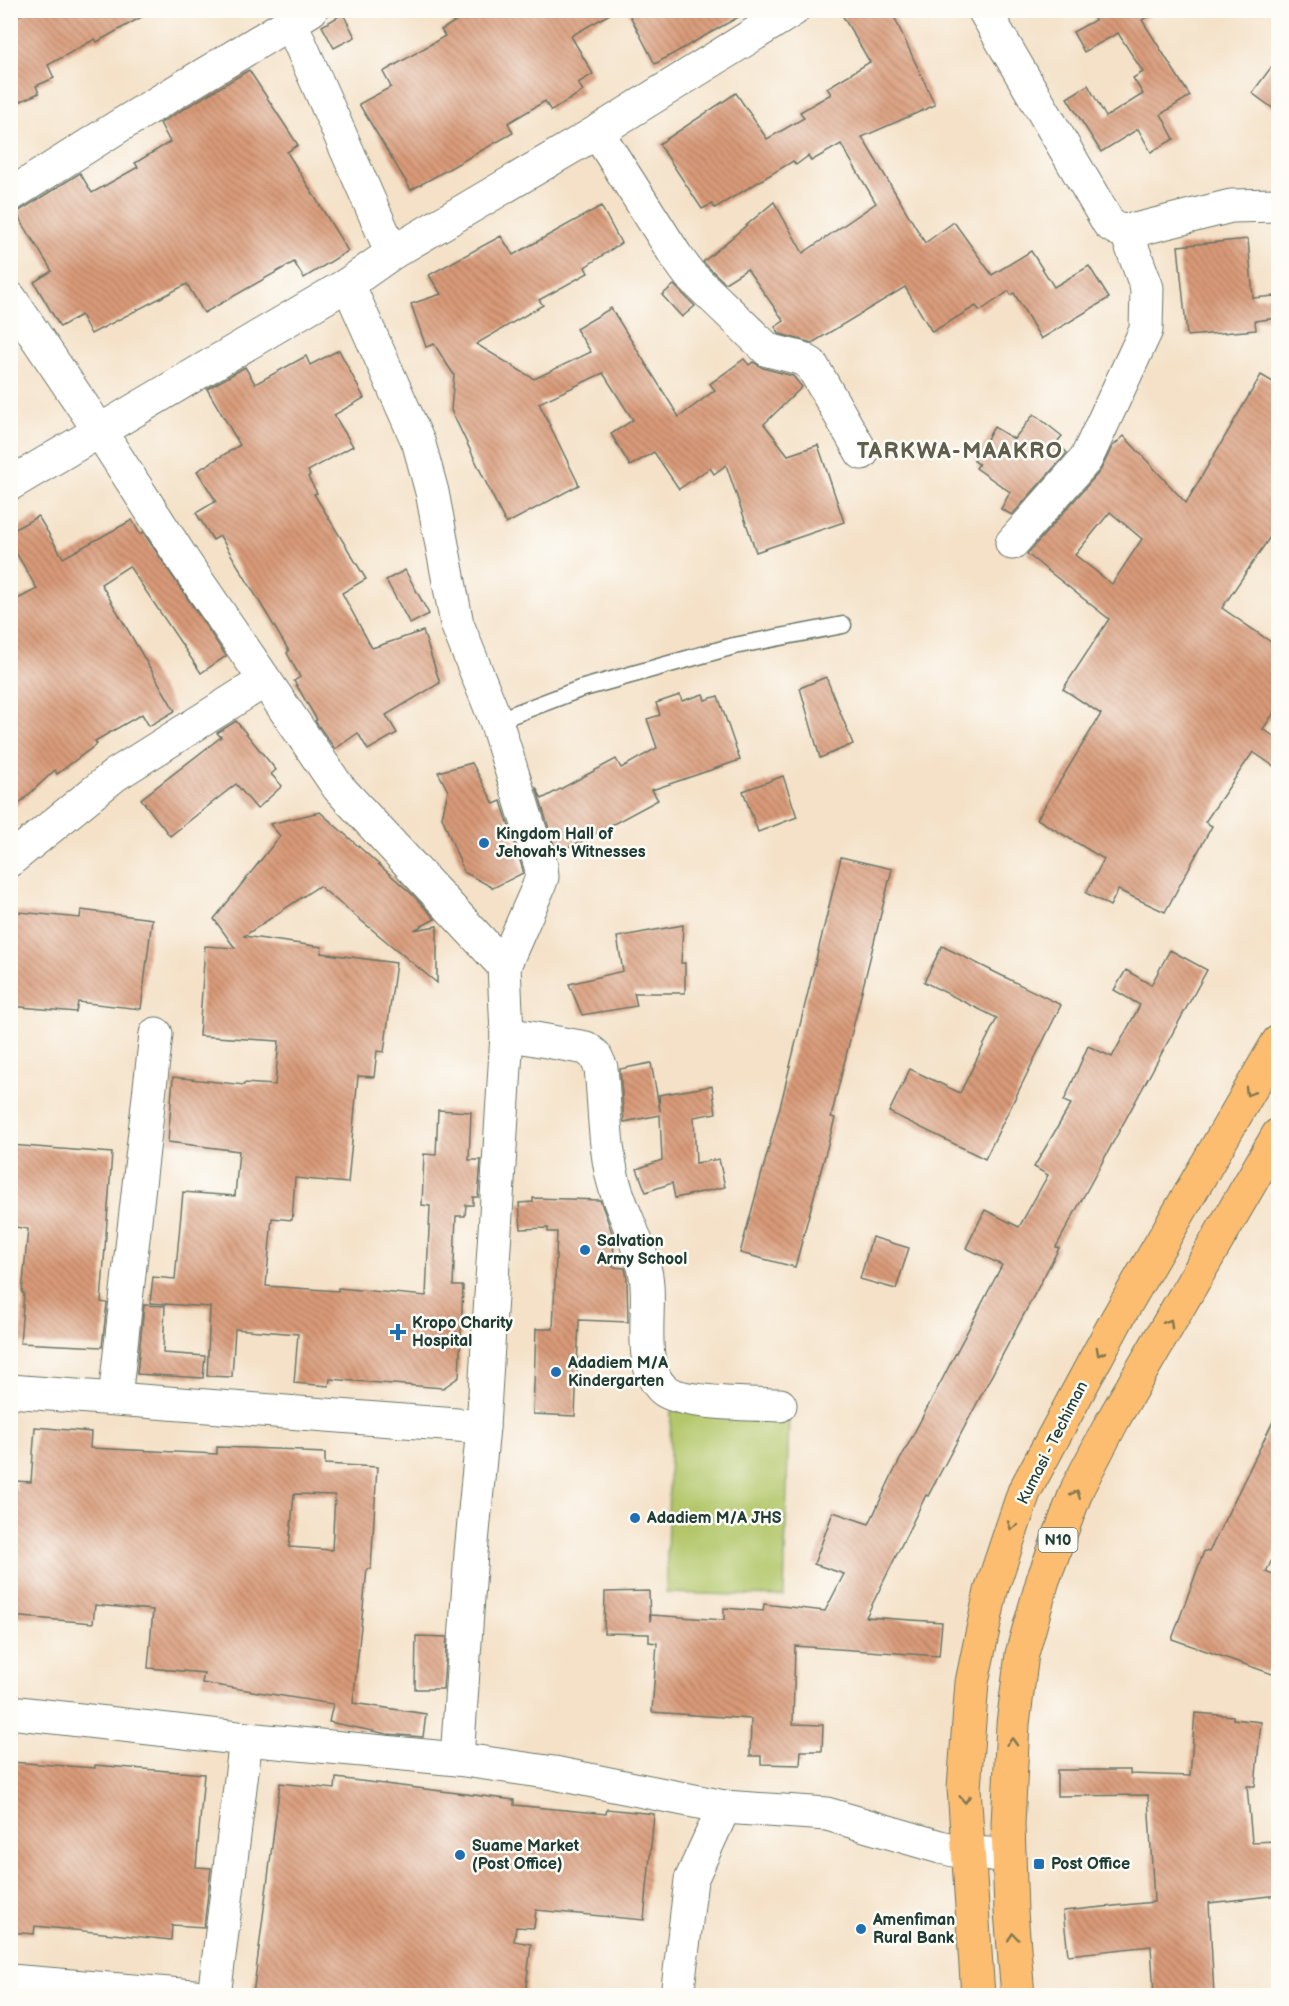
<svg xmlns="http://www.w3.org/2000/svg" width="1289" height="2006" viewBox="0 0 1289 2006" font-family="'Balsamiq Sans',sans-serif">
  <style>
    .pitch { fill: #b3c76a; stroke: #69824f; stroke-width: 1.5 }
    .building { fill: url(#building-back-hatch); fill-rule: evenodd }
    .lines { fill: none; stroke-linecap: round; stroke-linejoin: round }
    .service-casing { stroke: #6a7667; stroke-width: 19 }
    .minor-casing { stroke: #6a7667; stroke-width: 35 }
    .tertiary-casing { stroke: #6a7667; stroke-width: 35 }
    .trunk-casing { stroke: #6a7667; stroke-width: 35 }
    .service { stroke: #fff; stroke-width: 16 }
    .minor { stroke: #fff; stroke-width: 33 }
    .tertiary { stroke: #fff; stroke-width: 33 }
    .trunk { stroke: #fcbd6f; stroke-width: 33 }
    .oneway { stroke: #82774f }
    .poi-dot { fill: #1f6fb2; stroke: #fdfcf7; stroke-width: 2 }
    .labels { text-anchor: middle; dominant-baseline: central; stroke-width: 5; stroke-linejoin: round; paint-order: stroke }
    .shield { fill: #fdfcf7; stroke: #62766e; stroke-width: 1.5 }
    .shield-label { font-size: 15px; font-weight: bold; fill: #1f3d34 }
    .poi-label { font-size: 16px; font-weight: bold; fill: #1f3d34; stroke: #fdfcf7; text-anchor: start }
    .street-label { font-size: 16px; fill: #1f3d34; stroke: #fdfcf7 }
    .district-label { font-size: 22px; font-weight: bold; letter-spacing: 1.5px; fill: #605e4c; stroke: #fdfcf7 }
  </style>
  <defs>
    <pattern id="building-back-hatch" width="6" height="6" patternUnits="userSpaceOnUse" patternTransform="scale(1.5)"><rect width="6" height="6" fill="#d99a78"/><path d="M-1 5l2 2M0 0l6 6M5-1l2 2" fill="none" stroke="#af7f63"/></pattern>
  </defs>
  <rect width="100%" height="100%" fill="#fdfcf7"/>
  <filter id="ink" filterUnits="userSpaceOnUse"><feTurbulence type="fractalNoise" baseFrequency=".0167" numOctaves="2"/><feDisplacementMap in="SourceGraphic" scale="12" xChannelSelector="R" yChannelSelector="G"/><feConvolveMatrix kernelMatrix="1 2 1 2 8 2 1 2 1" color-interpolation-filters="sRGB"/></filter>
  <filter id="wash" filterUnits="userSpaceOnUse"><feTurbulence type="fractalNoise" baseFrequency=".008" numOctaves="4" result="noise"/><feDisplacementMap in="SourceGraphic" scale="24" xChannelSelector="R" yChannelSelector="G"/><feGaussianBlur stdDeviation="1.35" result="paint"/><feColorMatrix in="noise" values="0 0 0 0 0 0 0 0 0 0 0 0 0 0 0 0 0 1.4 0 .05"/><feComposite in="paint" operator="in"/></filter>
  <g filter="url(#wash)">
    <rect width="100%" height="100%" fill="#f4e1c7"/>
    <path class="pitch" d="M 671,1411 L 789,1414 L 784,1596 L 666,1593 Z"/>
    <g id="blocks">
      <g class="building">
        <path d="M 30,10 L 154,10 L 97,42 L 95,39 L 48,65 L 54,78 L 36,86 L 39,93 L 10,106 L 10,19 Z"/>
        <path d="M 474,10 L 617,10 L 571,36 L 593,74 L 578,83 L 583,91 L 551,111 L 545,101 L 508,123 L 513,133 L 411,190 L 359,104 L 391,87 L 383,72 L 445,36 L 441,30 Z"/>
        <path d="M 627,10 L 751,10 L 655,64 Z"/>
        <path d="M 839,10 L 891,10 L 935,105 L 862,137 L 925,243 L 954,222 L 992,275 L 1031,251 L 1054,287 L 1089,266 L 1109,298 L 1041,339 L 1014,293 L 1011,295 L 1009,291 L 980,311 L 976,306 L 932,332 L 905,287 L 812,343 L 780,334 L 775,327 L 784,321 L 747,269 L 725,283 L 703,262 L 774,202 L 803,253 L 876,203 L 841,144 L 811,161 L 808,156 L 796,165 L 793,161 L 715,208 L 712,204 L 702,209 L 659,144 L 736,93 L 767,139 L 804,118 L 800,112 L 831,94 L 827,88 L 870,62 Z"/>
        <path d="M 1090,10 L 1158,10 L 1142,20 L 1190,96 L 1161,114 L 1174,139 L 1151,152 L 1138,129 L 1101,152 L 1067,98 L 1088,85 L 1106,117 L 1143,94 L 1133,78 L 1143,72 L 1118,33 L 1084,52 L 1073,32 L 1095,20 Z"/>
        <path d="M 343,14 L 355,37 L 334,48 L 322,26 Z"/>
        <path d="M 1278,58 L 1278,112 L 1252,93 Z"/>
        <path d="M 249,70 L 298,145 L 287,152 L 348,251 L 304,278 L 294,262 L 204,313 L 187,284 L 91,334 L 81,315 L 60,327 L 34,282 L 52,271 L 16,213 L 80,173 L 92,193 L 138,167 L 135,163 L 170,142 L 160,123 Z"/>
        <path d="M 601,206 L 621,243 L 585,267 L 588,273 L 539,300 L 543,305 L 476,344 L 534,379 L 591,352 L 576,329 L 611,308 L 679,417 L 715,390 L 710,384 L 744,359 L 749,365 L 753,362 L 763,368 L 793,376 L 802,387 L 764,424 L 788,455 L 818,445 L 844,522 L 756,552 L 726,465 L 714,474 L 710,468 L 679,489 L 654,452 L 630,466 L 611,434 L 633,420 L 603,373 L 539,403 L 579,485 L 506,524 L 451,410 L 454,375 L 434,344 L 426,347 L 411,304 L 441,294 L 429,275 L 501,236 L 513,255 Z"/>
        <path d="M 1248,239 L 1253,298 L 1275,296 L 1277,318 L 1255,321 L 1256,330 L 1187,336 L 1178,246 Z"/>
        <path d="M 674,285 L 695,306 L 682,317 L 662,295 Z"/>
        <path d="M 339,350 L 364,398 L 334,415 L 353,446 L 308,471 L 310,475 L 308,477 L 317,493 L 314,494 L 366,579 L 342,593 L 372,648 L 423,631 L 440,683 L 386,715 L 397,733 L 368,750 L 358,733 L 335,749 L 315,721 L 317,720 L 294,681 L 300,677 L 287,653 L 289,651 L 220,536 L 213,540 L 196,513 L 216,501 L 197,471 L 240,445 L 207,389 L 245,367 L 255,384 L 306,356 L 310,365 Z"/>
        <path d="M 1261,375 L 1278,385 L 1278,525 L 1222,608 L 1278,647 L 1278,707 L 1263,729 L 1278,739 L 1278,769 L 1253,752 L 1205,822 L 1212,826 L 1165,912 L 1118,890 L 1110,906 L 1086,893 L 1104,859 L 1037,819 L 1101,714 L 1063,689 L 1109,619 L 1027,554 L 1100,471 L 1112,447 L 1124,436 L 1186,503 ZM 1110,512 L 1142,539 L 1112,584 L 1075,555 Z"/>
        <path d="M 1034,414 L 1062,436 L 1057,442 L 1067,453 L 1012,515 L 1001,509 L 1010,492 L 976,468 L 979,464 L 974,461 L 994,427 L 1014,439 Z"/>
        <path d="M 38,516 L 63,558 L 132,520 L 140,534 L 143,532 L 226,656 L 201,673 L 129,566 L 101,584 L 175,711 L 149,726 L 142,714 L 95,741 L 97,744 L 57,774 L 55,770 L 10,812 L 10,603 L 37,589 L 10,542 L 10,532 Z"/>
        <path d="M 405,570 L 429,614 L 410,624 L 386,580 Z"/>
        <path d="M 826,677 L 853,744 L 820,758 L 800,688 Z"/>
        <path d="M 703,694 L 705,700 L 718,696 L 740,760 L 652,790 L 658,800 L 578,843 L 556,852 L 536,787 L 542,799 L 616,759 L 621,768 L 657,748 L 647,719 L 660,715 L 656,703 L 680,695 L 682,701 Z"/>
        <path d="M 236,721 L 276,770 L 271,774 L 282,786 L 257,809 L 236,784 L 170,836 L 141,799 L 221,737 L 217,733 Z"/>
        <path d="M 472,763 L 494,804 L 501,801 L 523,870 L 523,873 L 493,888 L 464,872 L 442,817 L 448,791 L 438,772 Z"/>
        <path d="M 783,776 L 797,817 L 758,832 L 743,791 Z"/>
        <path d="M 320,812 L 414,896 L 435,919 L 414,930 L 437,926 L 437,983 L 319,886 L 244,936 L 322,947 L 321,953 L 396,963 L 384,1052 L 377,1051 L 374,1077 L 358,1076 L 348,1183 L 295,1178 L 292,1220 L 272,1218 L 266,1286 L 338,1291 L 338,1288 L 426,1296 L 430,1206 L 422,1205 L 424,1154 L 436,1155 L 438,1110 L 471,1112 L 469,1160 L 481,1160 L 478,1197 L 473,1197 L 473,1205 L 466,1205 L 465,1216 L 456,1216 L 453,1286 L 463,1286 L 459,1377 L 443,1388 L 330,1379 L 329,1386 L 294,1383 L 298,1334 L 235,1329 L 232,1377 L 207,1376 L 210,1307 L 150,1303 L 153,1277 L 175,1279 L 183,1192 L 235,1196 L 239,1151 L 168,1142 L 173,1077 L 244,1085 L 244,1083 L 275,1085 L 279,1041 L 199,1036 L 205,946 L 235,948 L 214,919 L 280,836 L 270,824 Z"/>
        <path d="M 841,857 L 892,869 L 831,1117 L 835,1118 L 795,1267 L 740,1253 L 781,1103 Z"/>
        <path d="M 81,910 L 152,919 L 141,1009 L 78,1002 L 76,1012 L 10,1006 L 10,911 L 80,918 Z"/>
        <path d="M 683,925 L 681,963 L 685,963 L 685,993 L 634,993 L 637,1006 L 582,1015 L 569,984 L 623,971 L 617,937 Z"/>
        <path d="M 942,946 L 1061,1005 L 985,1159 L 889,1112 L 910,1069 L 960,1093 L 997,1018 L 924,982 Z"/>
        <path d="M 1170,950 L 1207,970 L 1056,1247 L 1059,1248 L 928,1496 L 926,1495 L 866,1617 L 942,1622 L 939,1656 L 795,1646 L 793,1724 L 823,1725 L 822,1751 L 801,1751 L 800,1765 L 761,1764 L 761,1756 L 750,1756 L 751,1719 L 652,1712 L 657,1643 L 649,1642 L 649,1634 L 604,1633 L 605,1592 L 649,1591 L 650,1622 L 651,1615 L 724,1620 L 724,1608 L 763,1611 L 764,1604 L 825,1611 L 844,1574 L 814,1564 L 833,1512 L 869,1524 L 891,1477 L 1002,1265 L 966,1248 L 985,1210 L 1019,1227 L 1048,1175 L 1034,1167 L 1071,1104 L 1064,1101 L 1088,1046 L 1112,1057 L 1140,1005 L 1114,990 L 1126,970 L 1151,985 Z"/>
        <path d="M 651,1063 L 660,1111 L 659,1095 L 712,1086 L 716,1113 L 694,1117 L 696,1163 L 719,1159 L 725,1187 L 675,1198 L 672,1183 L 646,1192 L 637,1169 L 662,1160 L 660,1115 L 624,1122 L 620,1069 Z"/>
        <path d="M 10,1145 L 112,1153 L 101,1302 L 107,1303 L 102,1347 L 20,1343 L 24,1293 L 22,1293 L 28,1229 L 10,1226 Z"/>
        <path d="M 533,1198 L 600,1200 L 614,1238 L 613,1267 L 625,1268 L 627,1279 L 628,1322 L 579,1320 L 575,1416 L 533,1414 L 536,1329 L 553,1329 L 557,1232 L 548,1232 L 548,1228 L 521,1229 L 519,1203 L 533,1202 Z"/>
        <path d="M 872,1237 L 909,1248 L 896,1289 L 860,1279 Z"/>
        <path d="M 144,1305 L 165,1306 L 163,1353 L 205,1356 L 203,1378 L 137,1374 Z"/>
        <path d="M 1278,1411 L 1278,1547 L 1266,1572 L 1278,1577 L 1278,1676 L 1172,1639 L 1204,1551 L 1209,1552 Z"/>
        <path d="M 35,1427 L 91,1432 L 90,1448 L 217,1454 L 217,1447 L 302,1450 L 302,1452 L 325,1453 L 325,1464 L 377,1467 L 371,1569 L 367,1569 L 353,1703 L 426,1714 L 423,1737 L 387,1734 L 329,1722 L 333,1704 L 202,1683 L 204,1673 L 148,1668 L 153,1610 L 95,1605 L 93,1623 L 10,1616 L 10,1491 L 16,1492 L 16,1481 L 31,1482 ZM 294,1494 L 335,1495 L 332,1550 L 289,1547 Z"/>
        <path d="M 416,1636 L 447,1637 L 443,1689 L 415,1689 Z"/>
        <path d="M 1195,1713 L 1233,1716 L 1233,1719 L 1261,1722 L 1255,1786 L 1247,1786 L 1252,1842 L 1278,1841 L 1278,1895 L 1209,1903 L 1214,1995 L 1154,1995 L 1151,1946 L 1068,1955 L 1063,1911 L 1154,1902 L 1148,1795 L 1057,1796 L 1057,1770 L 1130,1770 L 1130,1774 L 1190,1776 Z"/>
        <path d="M 10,1762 L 95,1768 L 95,1765 L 204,1774 L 196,1867 L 211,1868 L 204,1927 L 172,1925 L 171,1940 L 35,1926 L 34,1934 L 10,1932 Z"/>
        <path d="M 336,1778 L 514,1800 L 514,1805 L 606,1814 L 607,1809 L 654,1814 L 644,1920 L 536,1910 L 534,1928 L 516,1927 L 514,1941 L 531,1944 L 525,1995 L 253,1995 L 280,1783 L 335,1789 Z"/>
      </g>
    </g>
  </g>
  <g filter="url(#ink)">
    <use href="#blocks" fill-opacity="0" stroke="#6a7667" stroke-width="1.5"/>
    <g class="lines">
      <defs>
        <path id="service" d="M 496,721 L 580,689 L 734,646 L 843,625"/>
        <g id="minor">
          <path d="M 289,10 L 291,23 L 392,253"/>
          <path d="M 984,10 L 1109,224 L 1117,229 L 1135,230 L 1231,206 L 1278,205"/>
          <path d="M 597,132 L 676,256 L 689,274 L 768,350 L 800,358 L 811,364 L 862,453"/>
          <path d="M 10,195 L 119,126 L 311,10"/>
          <path d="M 348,284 L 419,444 L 432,492 L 457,624 L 496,721 L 541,866 L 542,877 L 538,888 L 504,966"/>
          <path d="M 10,298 L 99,430 L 183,560 L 338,787 L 504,966 L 507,1034 L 483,1427 L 471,1553 L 457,1759"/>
          <path d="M 10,484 L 348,284 L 392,253 L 597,132 L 793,10"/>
          <path d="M 1012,543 L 1086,459 L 1146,330 L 1147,288 L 1126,231"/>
          <path d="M 10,860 L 115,775 L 264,681"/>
          <path d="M 507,1034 L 586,1048 L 595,1055 L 601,1068 C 605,1106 604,1153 616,1190 C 625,1218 641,1247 646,1276 C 652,1310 636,1366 664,1390 C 681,1404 755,1404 780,1405"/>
          <path d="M 10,1391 L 483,1427"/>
          <path d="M 115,1398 L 156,1034"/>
          <path d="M 10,1981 L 194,1996"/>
          <path d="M 214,1996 L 246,1739"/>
          <path d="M 677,1996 L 691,1880 L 724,1807"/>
        </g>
        <path id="tertiary" d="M 10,1712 L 246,1739 L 457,1759 L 554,1773 L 724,1807 L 827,1814 L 940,1847 L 968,1853 L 1009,1855"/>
        <g id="trunk">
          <path d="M 978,1996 L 964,1788 L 972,1682 L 991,1591 L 1024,1492 L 1117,1319 L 1278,1042"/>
          <path d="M 1018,1996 L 1011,1912 L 1008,1824 L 1013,1724 L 1022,1654 L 1043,1580 L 1078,1487 L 1113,1420 L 1278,1135"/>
        </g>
      </defs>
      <use href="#service" class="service-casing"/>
      <use href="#minor" class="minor-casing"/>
      <use href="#tertiary" class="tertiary-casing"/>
      <use href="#trunk" class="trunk-casing"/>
      <use href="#service" class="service"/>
      <use href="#minor" class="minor"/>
      <use href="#tertiary" class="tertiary"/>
      <use href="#trunk" class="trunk"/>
    </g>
    <defs><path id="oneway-chevron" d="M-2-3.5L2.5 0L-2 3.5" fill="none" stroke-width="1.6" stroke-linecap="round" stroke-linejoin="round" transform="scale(1.5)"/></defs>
    <g class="oneway">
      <use href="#oneway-chevron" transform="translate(1249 1092) rotate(120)"/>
      <use href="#oneway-chevron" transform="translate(1169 1323) rotate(-60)"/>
      <use href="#oneway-chevron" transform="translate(1100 1352) rotate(118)"/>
      <use href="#oneway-chevron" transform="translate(1076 1494) rotate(-68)"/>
      <use href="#oneway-chevron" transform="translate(1012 1526) rotate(109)"/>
      <use href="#oneway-chevron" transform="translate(1012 1742) rotate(-87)"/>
      <use href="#oneway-chevron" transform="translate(965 1799) rotate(87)"/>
      <use href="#oneway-chevron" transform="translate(1013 1937) rotate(-95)"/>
    </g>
  </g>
  <g class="poi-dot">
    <circle cx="484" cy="843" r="6"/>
    <circle cx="585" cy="1250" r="6"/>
    <path d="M395 1323h6v6h6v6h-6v6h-6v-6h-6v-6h6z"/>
    <circle cx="556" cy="1372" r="6"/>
    <circle cx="635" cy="1518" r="6"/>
    <circle cx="460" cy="1855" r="6"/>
    <rect x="1033" y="1858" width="12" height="12" rx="3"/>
    <circle cx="861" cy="1929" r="6"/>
  </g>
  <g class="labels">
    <rect class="shield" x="1038.5" y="1528" width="39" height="24" rx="4.5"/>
    <g class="shield-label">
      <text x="1058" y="1540">N10</text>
    </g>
    <g class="poi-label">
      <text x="496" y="834">Kingdom Hall of<tspan x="496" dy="18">Jehovah's Witnesses</tspan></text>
      <text x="597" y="1241">Salvation<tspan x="597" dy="18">Army School</tspan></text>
      <text x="412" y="1323">Kropo Charity<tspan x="412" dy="18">Hospital</tspan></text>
      <text x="568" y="1363">Adadiem M/A<tspan x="568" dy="18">Kindergarten</tspan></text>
      <text x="647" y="1518">Adadiem M/A JHS</text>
      <text x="472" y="1846">Suame Market<tspan x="472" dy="18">(Post Office)</tspan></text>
      <text x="1051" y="1864">Post Office</text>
      <text x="873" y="1920">Amenfiman<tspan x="873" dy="18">Rural Bank</tspan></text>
    </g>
    <g class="street-label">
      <text transform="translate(1053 1443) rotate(-63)">Kumasi - Techiman</text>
    </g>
    <g class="district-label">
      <text x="960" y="451">TARKWA-MAAKRO</text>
    </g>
  </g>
  <rect width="1289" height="2006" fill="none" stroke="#fdfcf7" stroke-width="36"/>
</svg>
